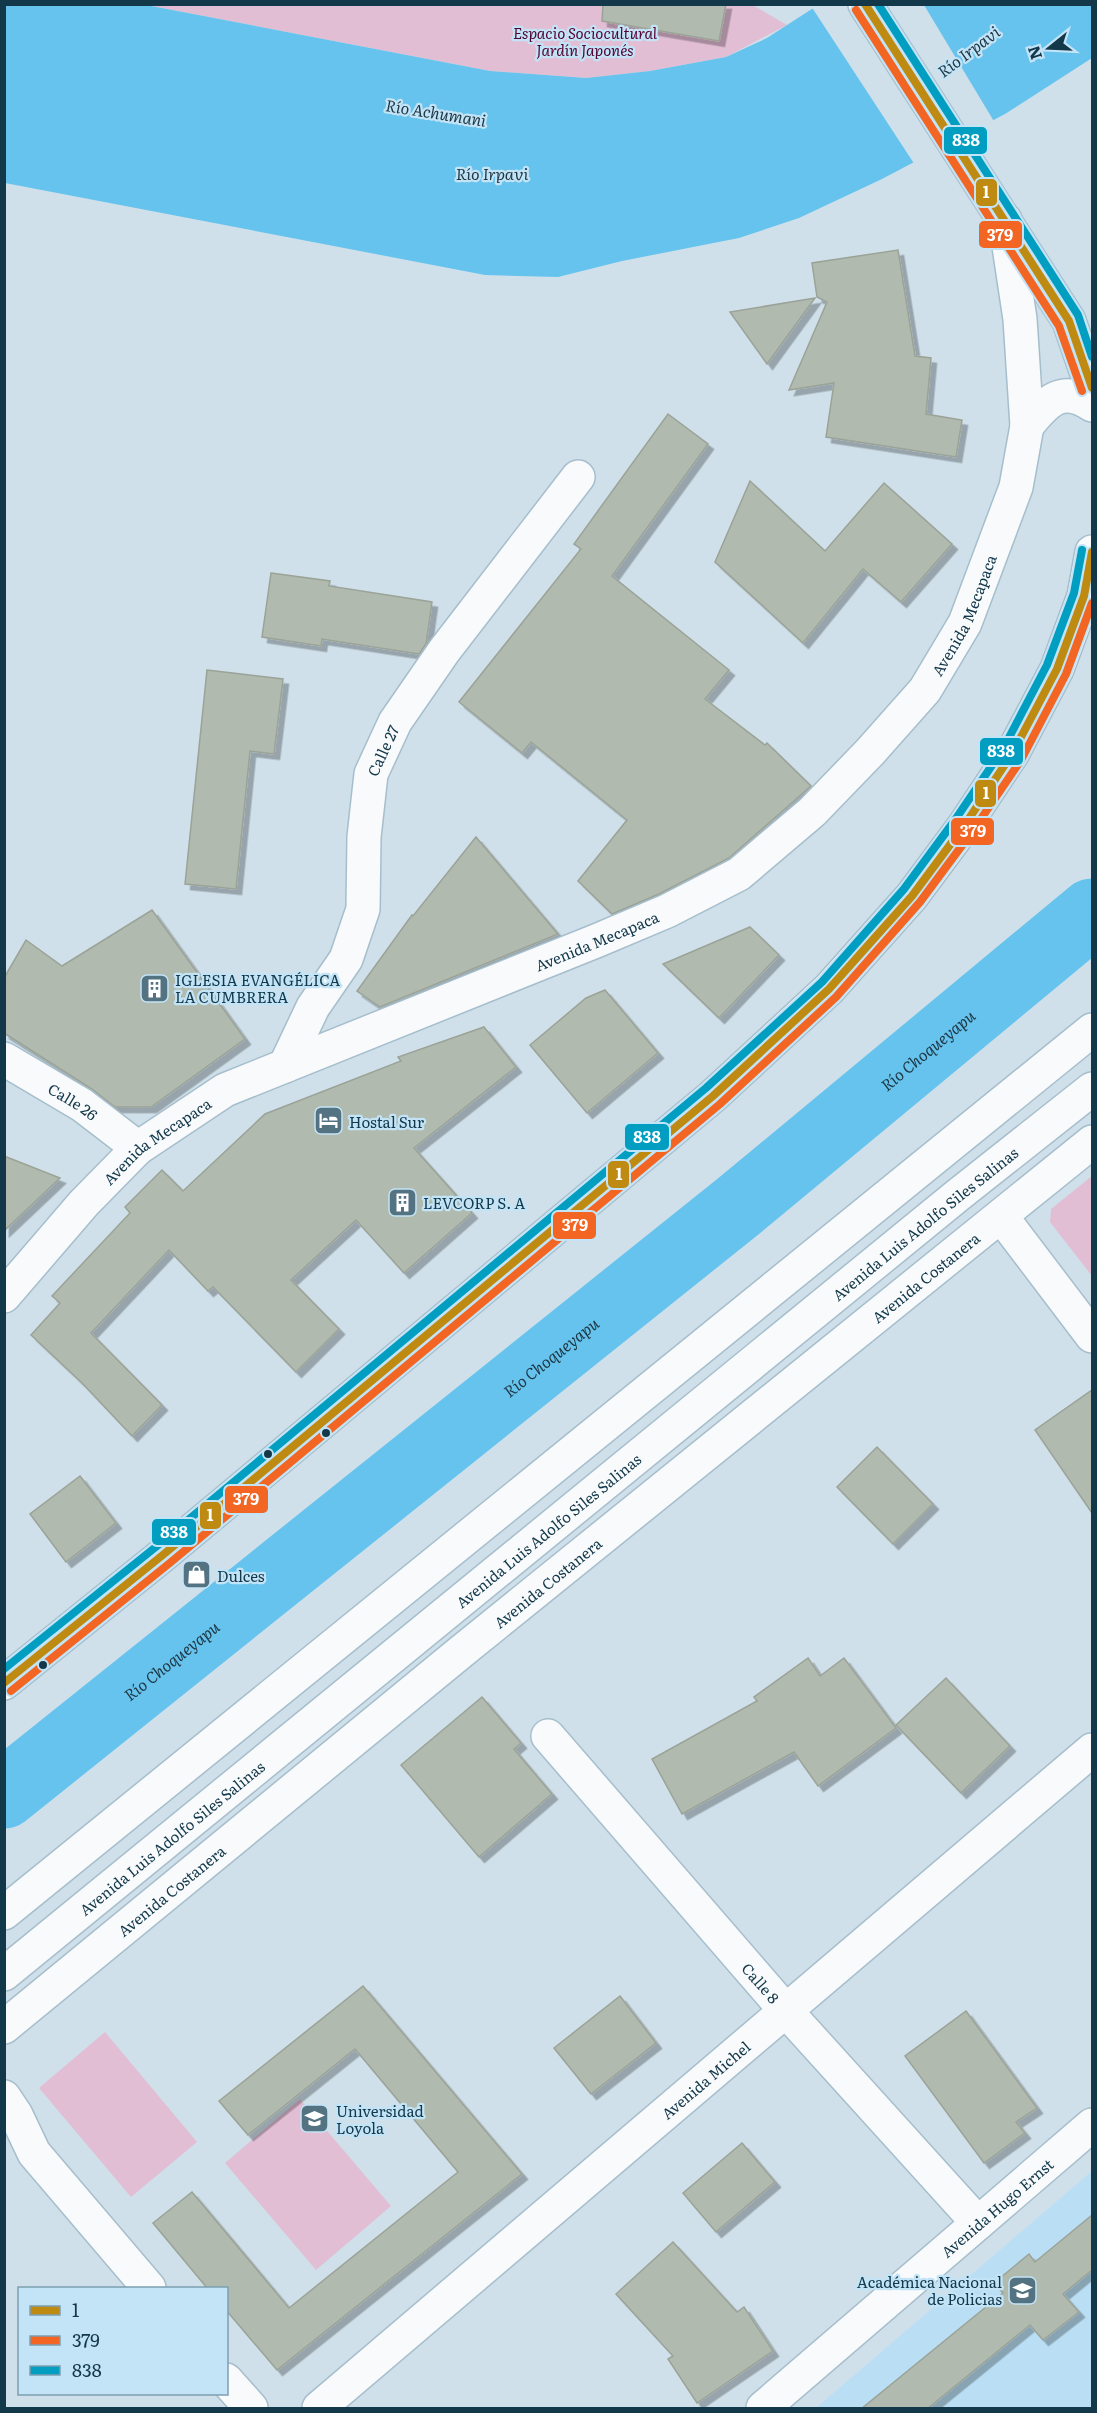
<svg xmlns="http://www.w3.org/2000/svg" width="1097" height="2413" viewBox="0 0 1097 2413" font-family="Literata,serif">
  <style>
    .built { fill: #badff4 }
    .green { fill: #e2bed5 }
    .water { fill: #66c3ed }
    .pier { fill: #cfe0ea }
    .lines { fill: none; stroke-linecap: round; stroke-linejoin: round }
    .river { stroke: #66c3ed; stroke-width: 69 }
    .building { fill: #b1baae; stroke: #9ba398; stroke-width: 1.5; filter: url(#shadow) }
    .minor-casing { stroke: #a6becc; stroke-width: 36 }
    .tertiary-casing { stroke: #a6becc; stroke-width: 36 }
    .primary-casing { stroke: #a6becc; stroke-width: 36 }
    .minor { stroke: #f8fafc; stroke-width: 33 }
    .tertiary { stroke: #f8fafc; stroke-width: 33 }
    .primary { stroke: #f8fafc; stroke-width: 33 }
    .bus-1-casing { stroke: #c3e4f6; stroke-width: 12 }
    .bus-2-casing { stroke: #c3e4f6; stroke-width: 12 }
    .bus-3-casing { stroke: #c3e4f6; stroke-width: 12 }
    .bus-1 { stroke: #be8a12; stroke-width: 8 }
    .bus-2 { stroke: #f26522; stroke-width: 8 }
    .bus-3 { stroke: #029ec1; stroke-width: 8 }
    .bus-dot { fill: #12384a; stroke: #c3e4f6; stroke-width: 2 }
    .labels { text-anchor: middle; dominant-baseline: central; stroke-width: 4.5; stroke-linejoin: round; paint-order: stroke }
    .park-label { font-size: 15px; font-style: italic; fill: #530332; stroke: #c3e4f6 }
    .street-label { font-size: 15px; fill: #12384a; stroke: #c3e4f6 }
    .poi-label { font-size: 15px; fill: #12384a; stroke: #c3e4f6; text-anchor: start }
    .water-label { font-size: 16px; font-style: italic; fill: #1e3745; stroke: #c3e4f6 }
    .line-badge { stroke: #c3e4f6; stroke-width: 2 }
    .badge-label { font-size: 16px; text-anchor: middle; font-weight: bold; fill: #fff }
  </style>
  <defs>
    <filter id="shadow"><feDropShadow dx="5.5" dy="5.5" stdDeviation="0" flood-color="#0004"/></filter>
  </defs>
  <rect width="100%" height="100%" fill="#cfe0ea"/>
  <path class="built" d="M 1092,2171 L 1092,2408 L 816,2408 Z"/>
  <g class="green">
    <path d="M 751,4 L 787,25 L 726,57 L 650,71 L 586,78 L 490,71 L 146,5 Z"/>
    <path d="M 1092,1176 L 1092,1276 L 1050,1222 L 1051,1209 Z"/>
    <path d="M 105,2032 L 197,2142 L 131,2197 L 39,2088 Z"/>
    <path d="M 300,2099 L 391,2206 L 316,2270 L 225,2163 Z"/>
  </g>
  <path class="water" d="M 1092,4 L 1092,58 L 1005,114 L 882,179 L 799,218 L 739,238 L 622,261 L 558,277 L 485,275 L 5,183 L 4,5 L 146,5 L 490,71 L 586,78 L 650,71 L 726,57 L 767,38 L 818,5 Z"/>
  <path class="pier" d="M 813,4 L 924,5 L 995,123 L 915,165 L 811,6 Z"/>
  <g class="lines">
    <path class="river" id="s1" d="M 4,1794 L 740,1205 L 1092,913"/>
  </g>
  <g class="building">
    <path d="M 603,4 L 726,4 L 719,41 L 602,21 Z"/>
    <path d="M 898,250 L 915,356 L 931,358 L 926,414 L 962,420 L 956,457 L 826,437 L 834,383 L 789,390 L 827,302 L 817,297 L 812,263 Z"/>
    <path d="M 815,298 L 767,364 L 730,312 Z"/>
    <path d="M 668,414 L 708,444 L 612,576 L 729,670 L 705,699 L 765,745 L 767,743 L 811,786 L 729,858 L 659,894 L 612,914 L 578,881 L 627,820 L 531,742 L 522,753 L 459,702 L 581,549 L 574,544 Z"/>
    <path d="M 750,481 L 825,551 L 884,483 L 952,544 L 901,602 L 863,569 L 803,643 L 715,562 Z"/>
    <path d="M 271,573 L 330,581 L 329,586 L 432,602 L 426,644 L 419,654 L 322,639 L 321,646 L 262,637 Z"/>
    <path d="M 207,670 L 283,679 L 274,754 L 250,751 L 236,889 L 185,884 Z"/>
    <path d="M 476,837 L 558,934 L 380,1007 L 357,991 L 412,915 L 413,916 Z"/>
    <path d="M 152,910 L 245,1039 L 151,1107 L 115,1107 L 92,1089 L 4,1033 L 4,978 L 26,940 L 62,966 Z"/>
    <path d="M 750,927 L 779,955 L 719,1018 L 663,964 Z"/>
    <path d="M 605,990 L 658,1053 L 587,1113 L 530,1045 L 586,998 Z"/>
    <path d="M 484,1027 L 516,1067 L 414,1148 L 472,1213 L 404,1273 L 356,1220 L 291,1280 L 339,1329 L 296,1372 L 213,1287 L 208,1291 L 169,1250 L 91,1333 L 162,1405 L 132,1436 L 82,1383 L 31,1335 L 60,1303 L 52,1296 L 130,1213 L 125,1207 L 162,1170 L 183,1191 L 265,1114 L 401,1061 L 398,1057 Z"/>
    <path d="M 4,1156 L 60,1178 L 4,1231 Z"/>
    <path d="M 1092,1390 L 1092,1513 L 1035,1430 Z"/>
    <path d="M 877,1447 L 933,1504 L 893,1544 L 837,1487 Z"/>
    <path d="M 80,1476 L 116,1523 L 66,1562 L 30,1514 Z"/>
    <path d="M 808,1658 L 820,1676 L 844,1658 L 896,1728 L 818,1786 L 794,1752 L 682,1814 L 652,1759 L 757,1701 L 754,1697 Z"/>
    <path d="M 946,1678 L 1010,1746 L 961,1793 L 896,1725 Z"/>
    <path d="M 482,1697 L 521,1743 L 514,1749 L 552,1794 L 479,1857 L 401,1765 Z"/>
    <path d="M 363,1986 L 522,2174 L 277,2370 L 226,2310 L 226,2289 L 208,2289 L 153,2223 L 192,2192 L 289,2308 L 458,2172 L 355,2049 L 248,2135 L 219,2101 Z"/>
    <path d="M 620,1996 L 656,2043 L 591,2094 L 554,2048 Z"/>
    <path d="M 966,2011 L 1037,2108 L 1016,2122 L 1025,2133 L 984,2163 L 905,2056 Z"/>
    <path d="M 742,2143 L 775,2182 L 716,2232 L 683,2193 Z"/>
    <path d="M 1092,2215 L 1092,2270 L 1063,2294 L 1079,2312 L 1043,2340 L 1030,2325 L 927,2409 L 861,2409 L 1003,2293 L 994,2283 L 1029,2254 L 1035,2262 Z"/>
    <path d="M 673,2242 L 737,2312 L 744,2307 L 773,2351 L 697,2403 L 668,2359 L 673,2356 L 616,2294 Z"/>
  </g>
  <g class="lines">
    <defs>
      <g id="minor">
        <path id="s2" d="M 4,1059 L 82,1105 L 138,1148"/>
        <path id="s3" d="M 285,1066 L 313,1007 L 346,959 L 363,909 L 364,837 L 371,774 L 395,722 L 444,651 L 578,477"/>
        <path d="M 1001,1216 L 1092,1336"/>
        <path id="s4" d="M 548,1736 L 787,2012 L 978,2223"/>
        <path id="s5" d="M 4,2027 L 462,1651 L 1092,1142"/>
        <path d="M 4,2097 L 16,2115 L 34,2153 L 149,2288"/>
        <path d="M 226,2380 L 251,2408"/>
        <path id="s6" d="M 763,2408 L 1092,2125"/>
      </g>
      <g id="tertiary">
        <path d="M 1027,426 C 1046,402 1062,384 1092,405"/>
        <path id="s7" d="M 4,1296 L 84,1203 L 138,1148 L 225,1090 L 596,941 L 667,911 L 739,874 L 812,812 L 870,752 L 925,690 L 965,623 L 1016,487 L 1027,426 L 1020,319 L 1005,220"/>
        <path id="s8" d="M 319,2408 L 1092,1750"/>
      </g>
      <g id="primary">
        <path d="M 865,4 L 1069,321 L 1092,388"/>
        <path d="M 4,1683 L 164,1554 L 713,1096 L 829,989 L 912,896 L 964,826 L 1012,754 L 1057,669 L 1084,596 L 1092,552"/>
        <path d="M 4,1913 L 1092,1030"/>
        <path id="s9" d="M 4,1974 L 958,1195 L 1092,1089"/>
      </g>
    </defs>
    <use href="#minor" class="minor-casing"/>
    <use href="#tertiary" class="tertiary-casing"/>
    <use href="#primary" class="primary-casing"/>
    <use href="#minor" class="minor"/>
    <use href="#tertiary" class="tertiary"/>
    <use href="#primary" class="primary"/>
    <defs>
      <g id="bus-1">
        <path d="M 865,4 L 1069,321 L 1092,388"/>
        <path d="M 4,1683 L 164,1554 L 713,1096 L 829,989 L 912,896 L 964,826 L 1012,754 L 1057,669 L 1084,596 L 1092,552"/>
      </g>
      <g id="bus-2">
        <path d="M 856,10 L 1059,326 L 1082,391"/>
        <path d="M 11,1691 L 171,1562 L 720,1104 L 836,997 L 920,902 L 972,832 L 1021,760 L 1066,674 L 1092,603"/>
      </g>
      <g id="bus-3">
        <path d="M 878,4 L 1078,315 L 1092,357"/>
        <path d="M 4,1669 L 157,1546 L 706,1088 L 822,982 L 904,889 L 955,820 L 1003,749 L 1047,665 L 1074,593 L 1082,550"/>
      </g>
    </defs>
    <use href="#bus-1" class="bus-1-casing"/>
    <use href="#bus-2" class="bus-2-casing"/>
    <use href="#bus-3" class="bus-3-casing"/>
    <use href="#bus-1" class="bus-1"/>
    <use href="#bus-2" class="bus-2"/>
    <use href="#bus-3" class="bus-3"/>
  </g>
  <defs>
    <symbol id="building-square" viewBox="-11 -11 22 22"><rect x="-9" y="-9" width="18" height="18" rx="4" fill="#547382" stroke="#c3e4f6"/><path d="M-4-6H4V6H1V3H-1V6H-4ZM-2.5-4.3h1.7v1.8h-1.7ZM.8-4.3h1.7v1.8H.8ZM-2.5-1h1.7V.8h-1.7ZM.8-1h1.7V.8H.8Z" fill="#fff"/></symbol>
    <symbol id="hotel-square" viewBox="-11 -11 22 22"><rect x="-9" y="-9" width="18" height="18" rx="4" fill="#547382" stroke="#c3e4f6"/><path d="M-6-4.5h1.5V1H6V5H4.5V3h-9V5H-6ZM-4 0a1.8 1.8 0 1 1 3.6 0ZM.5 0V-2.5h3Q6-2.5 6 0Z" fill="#fff"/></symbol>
    <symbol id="shop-square" viewBox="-11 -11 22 22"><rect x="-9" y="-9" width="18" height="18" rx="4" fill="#547382" stroke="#c3e4f6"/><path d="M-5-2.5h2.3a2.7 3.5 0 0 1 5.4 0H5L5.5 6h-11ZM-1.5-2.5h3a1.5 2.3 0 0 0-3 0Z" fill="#fff"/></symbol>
    <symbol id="university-square" viewBox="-11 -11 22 22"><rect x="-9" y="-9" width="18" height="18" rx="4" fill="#547382" stroke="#c3e4f6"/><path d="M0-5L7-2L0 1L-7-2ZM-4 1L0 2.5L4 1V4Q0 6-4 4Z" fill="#fff"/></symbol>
  </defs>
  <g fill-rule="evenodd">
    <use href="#building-square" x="138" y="972" width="33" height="33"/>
    <use href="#hotel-square" x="312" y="1104" width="33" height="33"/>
    <use href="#building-square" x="386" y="1186" width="33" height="33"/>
    <use href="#shop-square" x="180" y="1558" width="33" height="33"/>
    <use href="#university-square" x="298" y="2102" width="33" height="33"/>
    <use href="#university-square" x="1006" y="2274" width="33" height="33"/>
  </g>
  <g class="bus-dot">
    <circle cx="326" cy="1433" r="5"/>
    <circle cx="268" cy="1454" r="5"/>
    <circle cx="43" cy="1665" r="5"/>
  </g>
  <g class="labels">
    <g class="park-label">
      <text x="585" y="32">Espacio Sociocultural<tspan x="585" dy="17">Jardín Japonés</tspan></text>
    </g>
    <g class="street-label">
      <text stroke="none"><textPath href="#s7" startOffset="1209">Avenida Mecapaca</textPath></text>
      <text stroke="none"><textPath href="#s3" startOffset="338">Calle 27</textPath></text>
      <text stroke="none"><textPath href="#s7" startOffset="705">Avenida Mecapaca</textPath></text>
      <text stroke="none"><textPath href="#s2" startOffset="81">Calle 26</textPath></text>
      <text stroke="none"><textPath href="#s7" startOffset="219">Avenida Mecapaca</textPath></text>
      <text stroke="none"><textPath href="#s9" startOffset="1188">Avenida Luis Adolfo Siles Salinas</textPath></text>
      <text stroke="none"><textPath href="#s5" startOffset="1188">Avenida Costanera</textPath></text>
      <text stroke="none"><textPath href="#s9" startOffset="702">Avenida Luis Adolfo Siles Salinas</textPath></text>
      <text stroke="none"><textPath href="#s5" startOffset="702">Avenida Costanera</textPath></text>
      <text stroke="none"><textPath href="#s9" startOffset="216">Avenida Luis Adolfo Siles Salinas</textPath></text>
      <text stroke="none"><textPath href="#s5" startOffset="216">Avenida Costanera</textPath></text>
      <text stroke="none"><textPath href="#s4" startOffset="326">Calle 8</textPath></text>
      <text stroke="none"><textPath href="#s8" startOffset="507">Avenida Michel</textPath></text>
      <text stroke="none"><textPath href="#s6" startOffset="308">Avenida Hugo Ernst</textPath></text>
    </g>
    <g class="poi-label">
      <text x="175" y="979">IGLESIA EVANGÉLICA<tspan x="175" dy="17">LA CUMBRERA</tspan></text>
      <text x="349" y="1121">Hostal Sur</text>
      <text x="423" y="1202">LEVCORP S. A</text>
      <text x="217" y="1575">Dulces</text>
      <text x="336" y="2110">Universidad<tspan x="336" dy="17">Loyola</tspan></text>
      <text x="1002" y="2281" text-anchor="end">Académica Nacional<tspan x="1002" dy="17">de Policias</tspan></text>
    </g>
    <g class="water-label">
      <text transform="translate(968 51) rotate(-37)">Río Irpavi</text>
      <text transform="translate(436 112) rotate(9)">Río Achumani</text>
      <text x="492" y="173">Río Irpavi</text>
      <text stroke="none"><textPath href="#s1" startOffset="1186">Río Choqueyapu</textPath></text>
      <text stroke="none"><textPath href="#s1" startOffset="700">Río Choqueyapu</textPath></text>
      <text stroke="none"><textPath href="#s1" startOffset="214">Río Choqueyapu</textPath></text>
    </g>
  </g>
  <g class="line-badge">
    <rect x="943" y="126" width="45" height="29" rx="6" fill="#029ec1"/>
    <rect x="975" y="178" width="23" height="29" rx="6" fill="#be8a12"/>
    <rect x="978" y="220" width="45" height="29" rx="6" fill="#f26522"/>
    <rect x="979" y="737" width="45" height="29" rx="6" fill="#029ec1"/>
    <rect x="974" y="779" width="23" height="29" rx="6" fill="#be8a12"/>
    <rect x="950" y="817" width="45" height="29" rx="6" fill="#f26522"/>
    <rect x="624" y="1123" width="46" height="28" rx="6" fill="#029ec1"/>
    <rect x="607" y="1160" width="23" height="29" rx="6" fill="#be8a12"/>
    <rect x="552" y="1211" width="45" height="29" rx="6" fill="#f26522"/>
    <rect x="224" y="1485" width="45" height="29" rx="6" fill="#f26522"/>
    <rect x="199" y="1501" width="23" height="29" rx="6" fill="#be8a12"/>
    <rect x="151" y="1518" width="46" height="28" rx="6" fill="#029ec1"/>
  </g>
  <g class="badge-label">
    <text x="966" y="146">838</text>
    <text x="986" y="198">1</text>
    <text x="1000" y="241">379</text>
    <text x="1001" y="757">838</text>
    <text x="986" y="799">1</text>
    <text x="973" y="837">379</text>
    <text x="647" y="1143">838</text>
    <text x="619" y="1180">1</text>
    <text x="575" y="1231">379</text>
    <text x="246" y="1505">379</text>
    <text x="210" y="1521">1</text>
    <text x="174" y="1538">838</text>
  </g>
  <rect width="1097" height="2413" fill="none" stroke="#12384a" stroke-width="12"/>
  <rect x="18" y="2287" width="210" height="108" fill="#c3e4f6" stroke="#7c9fb1" stroke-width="1.5"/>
  <rect x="30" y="2306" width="30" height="9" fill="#be8a12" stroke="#7c9fb1" stroke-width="1.5"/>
  <text x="72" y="2317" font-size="18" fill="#12384a">1</text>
  <rect x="30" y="2336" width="30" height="9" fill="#f26522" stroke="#7c9fb1" stroke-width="1.5"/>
  <text x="72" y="2347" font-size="18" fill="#12384a">379</text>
  <rect x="30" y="2366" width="30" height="9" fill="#029ec1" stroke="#7c9fb1" stroke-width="1.5"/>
  <text x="72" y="2377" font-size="18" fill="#12384a">838</text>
  <g transform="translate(1049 48) rotate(252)" stroke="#c3e4f6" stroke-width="4.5" paint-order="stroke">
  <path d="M0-4.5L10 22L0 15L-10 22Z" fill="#12384a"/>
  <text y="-9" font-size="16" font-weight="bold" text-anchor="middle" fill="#12384a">N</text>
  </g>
</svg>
